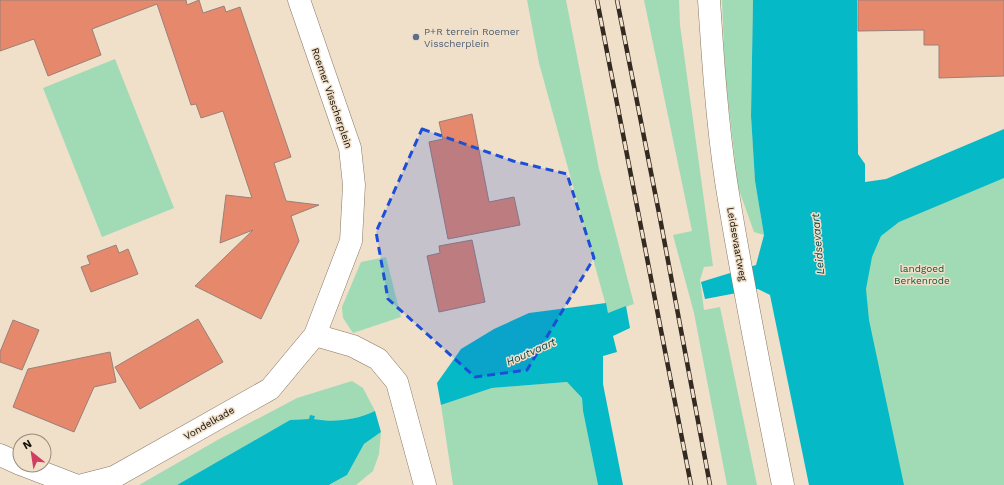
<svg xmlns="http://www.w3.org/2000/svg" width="1004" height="485" viewBox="0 0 1004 485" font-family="'Work Sans',sans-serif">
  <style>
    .green { fill: #a0dbb6 }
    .water { fill: #06b9c7 }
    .building { fill: #e5886b; stroke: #9a8078 }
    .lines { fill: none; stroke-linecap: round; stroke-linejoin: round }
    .minor-casing { stroke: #887865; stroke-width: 23 }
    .minor { stroke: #fff; stroke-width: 22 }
    .rail-casing { stroke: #332b22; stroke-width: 4.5 }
    .rail { stroke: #f0dfc9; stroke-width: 3; stroke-dasharray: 9; stroke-linecap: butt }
    .marked { fill: #1d4ed8; fill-opacity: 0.2; stroke: #1d4ed8; stroke-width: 3; stroke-dasharray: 8 5; stroke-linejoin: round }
    .service-dot { fill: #5c6f8a; stroke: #f0dfc9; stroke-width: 1.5 }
    .labels { text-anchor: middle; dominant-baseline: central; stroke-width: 3; stroke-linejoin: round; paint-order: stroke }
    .service-label { font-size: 10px; fill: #4e5e75; stroke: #f0dfc9; text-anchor: start }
    .street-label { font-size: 10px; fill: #150f08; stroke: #f0dfc9 }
    .park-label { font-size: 10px; fill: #0f5936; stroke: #f0dfc9 }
    .water-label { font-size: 11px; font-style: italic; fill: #04484e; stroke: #f0dfc9 }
  </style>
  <rect width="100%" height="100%" fill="#f0dfc9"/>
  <g class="green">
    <path d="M 527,0 L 566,0 L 599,169 L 634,304 L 608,313 L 539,63 Z"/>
    <path d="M 644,0 L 679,0 L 680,25 L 713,266 L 704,267 L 700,280 L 704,310 L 720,307 L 757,485 L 727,485 L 694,313 L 673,235 L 692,231 Z"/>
    <path d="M 722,0 L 753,0 L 751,116 L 755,181 L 764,235 L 754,232 L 738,187 L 725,74 Z"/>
    <path d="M 115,59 L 174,208 L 102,237 L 43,88 Z"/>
    <path d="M 1004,147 L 1004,485 L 879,485 L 829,226 Z"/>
    <path d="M 386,257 L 401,317 L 353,333 L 343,318 L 342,307 L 361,262 Z"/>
    <path d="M 352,381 L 363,388 L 375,411 C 360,418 322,429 310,415 L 310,419 L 290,420 L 177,485 L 139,485 L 221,438 L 297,398 Z"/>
    <path d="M 567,382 L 582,398 L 583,411 L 598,485 L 453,485 L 441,405 L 492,388 Z"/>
    <path d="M 381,432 L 379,454 L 373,471 L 356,485 L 330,485 L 347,475 L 364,444 Z"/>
  </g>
  <g class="water">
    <path d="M 753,0 L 857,0 L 858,154 L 865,164 L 865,182 L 886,179 L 1004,129 L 1004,178 L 899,222 L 881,236 L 872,257 L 866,289 L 869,320 L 904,485 L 809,485 L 770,295 L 758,289 L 705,299 L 701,282 L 756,265 L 764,235 L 755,181 L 751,116 Z"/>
    <path d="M 606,303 L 608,313 L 626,306 L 630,328 L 613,336 L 617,352 L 603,356 L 603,384 L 623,485 L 598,485 L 583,411 L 582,398 L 567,382 L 492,388 L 441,405 L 437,383 L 461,349 L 494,329 L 529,313 Z"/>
    <path d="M 375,411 L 381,432 L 364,444 L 347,475 L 329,485 L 177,485 L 290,420 L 309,419 L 310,415 L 315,416 L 314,419 C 335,423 355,420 375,411 Z"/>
  </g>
  <g class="building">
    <path d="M 0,0 L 186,0 L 187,5 L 199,0 L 203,13 L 224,6 L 226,12 L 240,7 L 291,157 L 274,163 L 286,201 L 319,205 L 291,216 L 299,241 L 261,319 L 195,286 L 253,230 L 220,243 L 226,195 L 252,198 L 223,111 L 201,118 L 196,104 L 191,105 L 157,4 L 92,29 L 101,55 L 48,76 L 34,39 L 0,51 Z"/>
    <path d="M 858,0 L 1004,0 L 1004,76 L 939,78 L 939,45 L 924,45 L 924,30 L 858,31 Z"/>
    <path d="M 472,114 L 489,202 L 514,197 L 520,225 L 448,239 L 429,142 L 443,139 L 439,122 Z"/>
    <path d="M 472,240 L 485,302 L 439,312 L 427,256 L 440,253 L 439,246 Z"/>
    <path d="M 116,245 L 119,253 L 128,249 L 138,274 L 91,292 L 81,267 L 90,264 L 87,256 Z"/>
    <path d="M 198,319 L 223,362 L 140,409 L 115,367 Z"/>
    <path d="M 13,320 L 39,330 L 22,370 L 0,362 L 0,352 Z"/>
    <path d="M 110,352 L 116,382 L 94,387 L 74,432 L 13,407 L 28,369 Z"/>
  </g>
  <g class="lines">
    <defs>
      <g id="minor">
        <path d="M 709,0 C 713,61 717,121 726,181 C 742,283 763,384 783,485"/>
        <path d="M 315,335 L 353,346 L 378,359 L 397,382 L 425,485"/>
        <path d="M 0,455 L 20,464"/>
        <path d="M 23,465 L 75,485"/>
        <path d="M 83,485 L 114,477 L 270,389 L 315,335 L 351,241 L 354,185 L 350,148 L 299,0"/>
      </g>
    </defs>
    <use href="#minor" class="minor-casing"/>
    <use href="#minor" class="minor"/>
    <defs>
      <g id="rail">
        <path d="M 597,0 L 691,485"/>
        <path d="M 617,0 L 660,218 L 710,485"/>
      </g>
    </defs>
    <use href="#rail" class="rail-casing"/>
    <use href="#rail" class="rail"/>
  </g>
  <path class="marked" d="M 422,129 L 513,161 L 567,174 L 594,258 L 527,370 L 475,377 L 388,299 L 376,232 Z"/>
  <circle class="service-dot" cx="416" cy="37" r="4"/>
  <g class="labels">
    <g class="service-label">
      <text x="424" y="31">P+R terrein Roemer<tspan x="424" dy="12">Visscherplein</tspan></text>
    </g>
    <g class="street-label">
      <text transform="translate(332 98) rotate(71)">Roemer Visscherplein</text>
      <text transform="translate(737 244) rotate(80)">Leidsevaartweg</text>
      <text transform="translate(209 423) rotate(-30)">Vondelkade</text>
    </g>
    <g class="park-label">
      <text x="922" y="268">landgoed<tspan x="922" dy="12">Berkenrode</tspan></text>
    </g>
    <g class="water-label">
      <text transform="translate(818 244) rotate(-95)">Leidsevaart</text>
      <text transform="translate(531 352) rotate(-24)">Houtvaart</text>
    </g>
  </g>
  <g transform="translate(32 453) rotate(330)"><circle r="19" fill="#f0dfc9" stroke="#988c7c"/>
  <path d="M0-3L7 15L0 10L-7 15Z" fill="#ce3f61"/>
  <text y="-6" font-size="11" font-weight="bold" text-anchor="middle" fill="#150f08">N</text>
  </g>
</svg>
